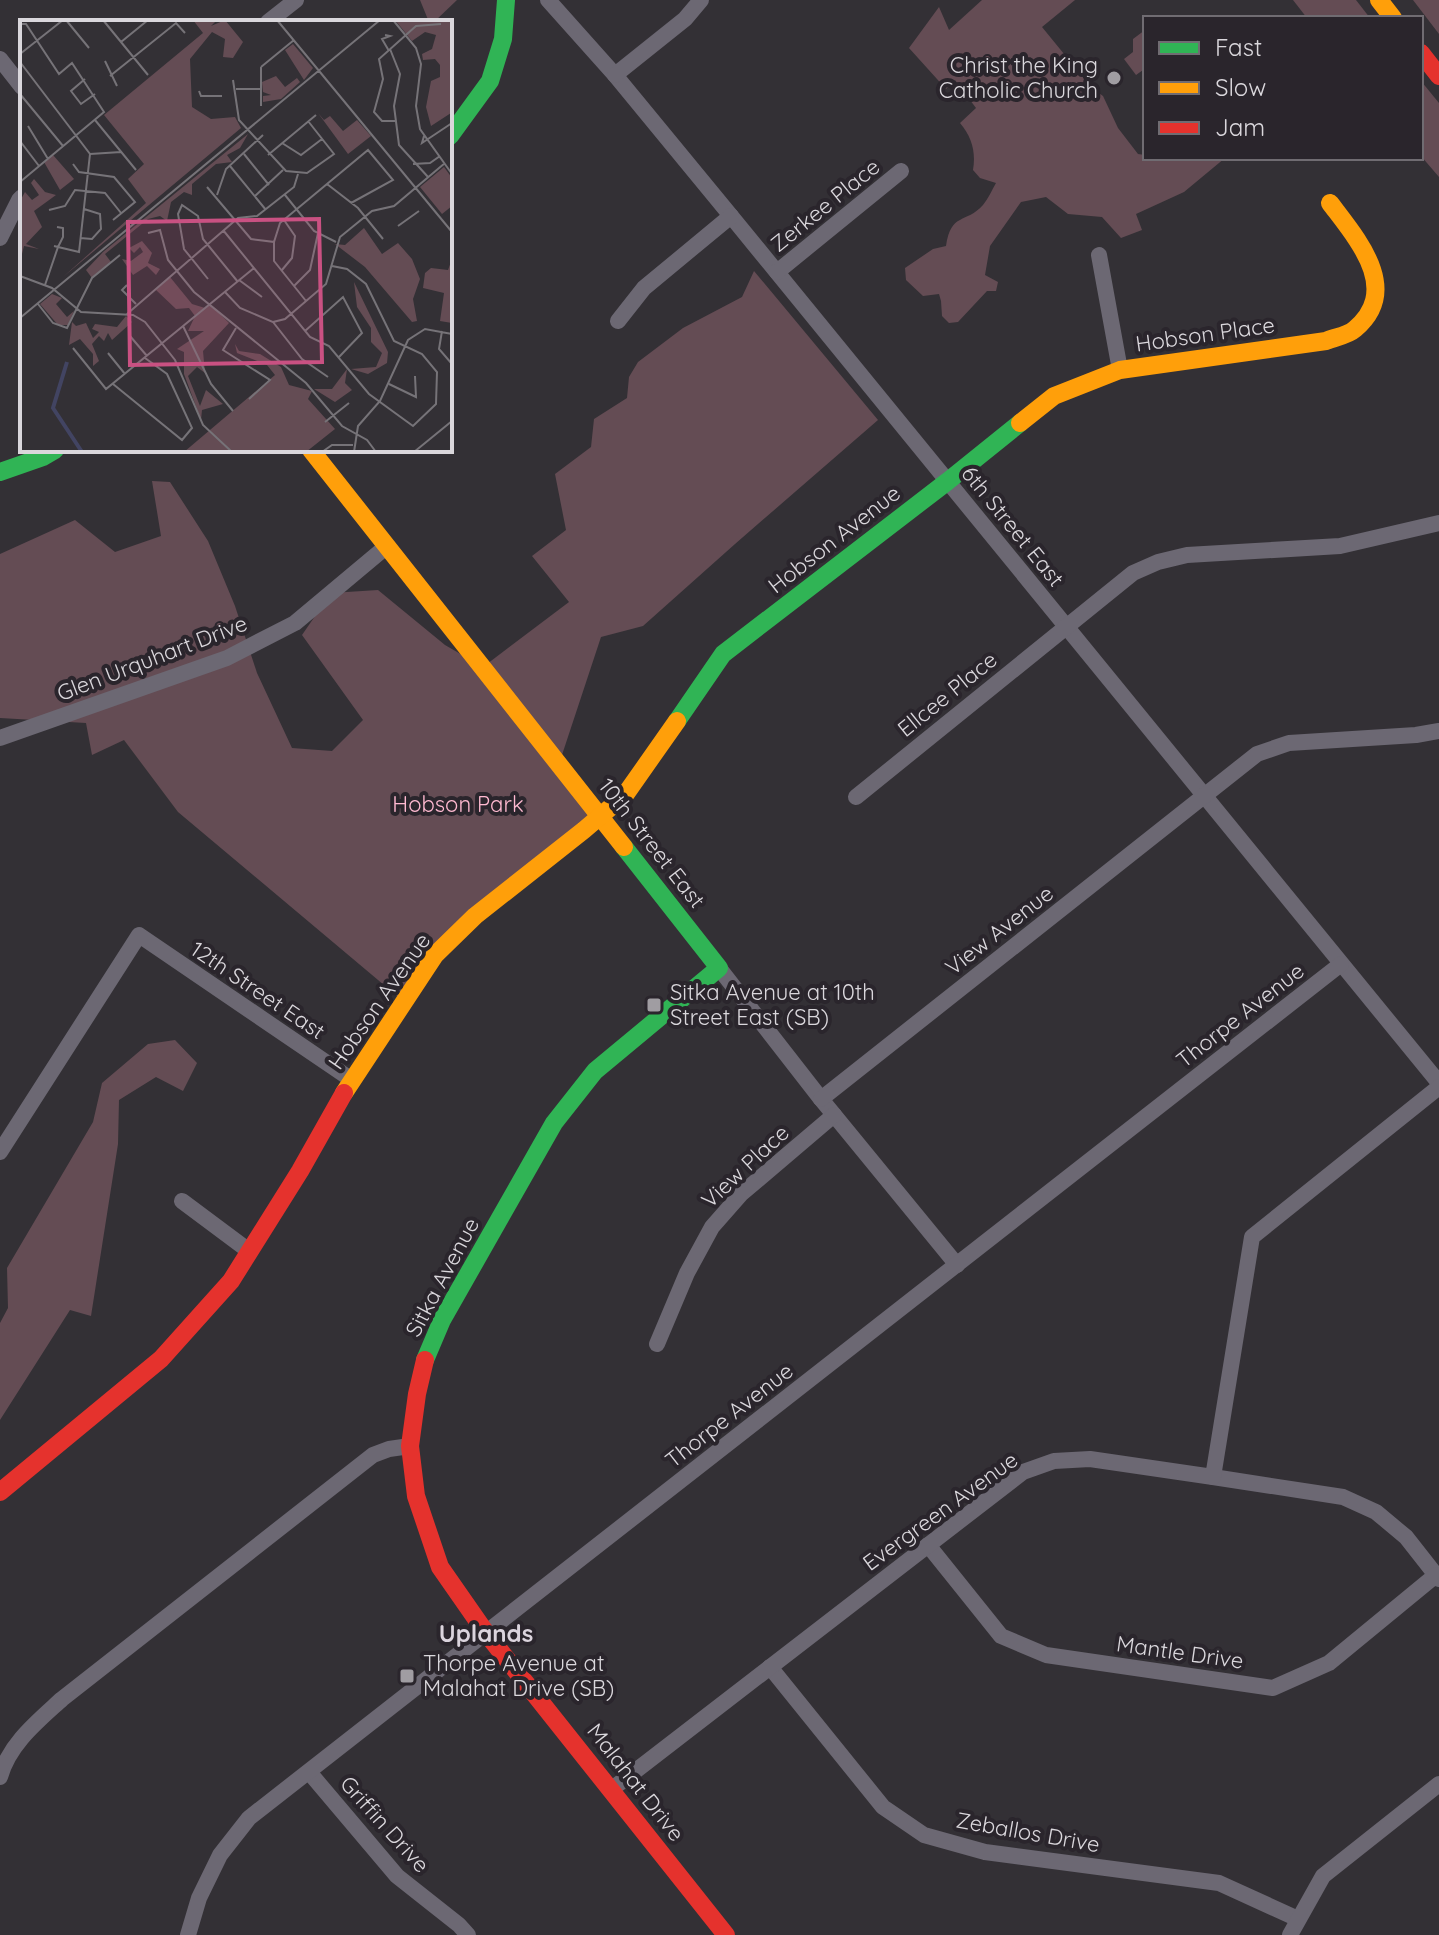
<svg xmlns="http://www.w3.org/2000/svg" width="1439" height="1935" viewBox="0 0 1439 1935" font-family="Quicksand,sans-serif">
  <style>
    .green { fill: #644c54 }
    .lines { fill: none; stroke-linecap: round; stroke-linejoin: round }
    .street { stroke: #6c6873; stroke-width: 16 }
    .fast { stroke: #30b455; stroke-width: 18 }
    .slow { stroke: #ff9f0a; stroke-width: 18 }
    .jam { stroke: #e5322d; stroke-width: 18 }
    .poi-dot { fill: #a09da2; stroke: #2a252c; stroke-width: 3 }
    .labels { text-anchor: middle; dominant-baseline: central; stroke-width: 8; stroke-linejoin: round; paint-order: stroke }
    .poi-label { font-size: 22px; fill: #dad7dc; stroke: #2a252c; text-anchor: start }
    .street-label { font-size: 22px; fill: #dad7dc; stroke: #2a252c }
    .park-label { font-size: 22px; fill: #feb9d0; stroke: #2a252c }
    .neighbourhood-label { font-size: 24px; font-weight: bold; fill: #dbd4dd; stroke: #2a252c }
    .inset-river { fill: none; stroke: #424462; stroke-width: 4 }
    .inset-road { fill: none; stroke: #767378; stroke-width: 2 }
    .view { fill: #c95182; fill-opacity: 0.15; stroke: #c95182; stroke-width: 4 }
    .inset-edge { fill: none; stroke: #dad7dc; stroke-width: 4 }
  </style>
  <rect width="100%" height="100%" fill="#333035"/>
  <g class="green">
    <path d="M 420,0 L 457,0 L 434,22 L 429,22 Z"/>
    <path d="M 982,0 L 1075,0 L 1042,27 L 1091,87 L 1103,96 L 1118,128 L 1138,154 L 1145,155 L 1145,158 L 1225,158 L 1184,192 L 1136,214 L 1142,230 L 1121,238 L 1102,217 L 1068,214 L 1046,197 L 1021,202 L 990,246 L 985,275 L 998,282 L 996,291 L 987,291 L 958,322 L 949,323 L 942,316 L 941,301 L 939,294 L 923,296 L 906,280 L 905,268 L 933,249 L 946,246 C 951,212 966,224 983,205 C 988,199 992,190 996,183 L 980,178 L 973,170 C 976,152 972,137 960,123 L 976,108 L 955,80 L 946,89 L 909,48 L 939,7 L 949,30 Z"/>
    <path d="M 1293,0 L 1356,0 L 1370,18 L 1307,18 Z"/>
    <path d="M 1413,0 L 1439,0 L 1439,34 Z"/>
    <path d="M 1145,30 L 1145,72 L 1143,70 L 1136,75 L 1124,59 L 1133,52 L 1133,39 Z"/>
    <path d="M 1421,81 L 1439,103 L 1439,177 L 1421,156 Z"/>
    <path d="M 754,271 L 878,420 L 735,544 L 643,626 L 601,637 L 559,764 L 600,816 L 475,916 L 403,1001 L 178,812 L 124,740 L 92,755 L 86,723 L 0,718 L 0,554 L 75,520 L 115,552 L 161,536 L 152,481 L 170,482 L 208,541 L 235,606 L 257,673 L 292,748 L 332,751 L 363,720 L 302,635 L 331,593 L 378,590 L 445,645 L 483,667 L 569,602 L 532,556 L 566,530 L 555,474 L 591,447 L 594,419 L 627,398 L 629,377 L 638,362 L 683,328 L 742,297 Z"/>
    <path d="M 175,1040 L 197,1063 L 183,1091 L 156,1077 L 119,1100 L 118,1144 L 91,1316 L 70,1310 L 0,1420 L 0,1323 L 8,1308 L 7,1268 L 93,1122 L 102,1083 L 148,1044 Z"/>
  </g>
  <g class="lines">
    <g class="street">
      <path d="M 548,0 L 615,75 L 731,216 L 1439,1083"/>
      <path d="M 268,22 L 296,0"/>
      <path d="M 0,59 L 22,87"/>
      <path d="M 615,75 L 685,19 L 701,0"/>
      <path d="M 0,238 L 19,200 L 22,197"/>
      <path d="M 1099,255 L 1120,370"/>
      <path d="M 777,272 L 901,171"/>
      <path d="M 618,321 L 644,288 L 731,216"/>
      <path d="M 0,738 L 227,658 L 295,623 L 387,546"/>
      <path d="M 856,797 L 1133,573 L 1158,562 L 1187,555 L 1340,546 L 1439,523"/>
      <path d="M 719,968 L 821,1099 L 957,1265"/>
      <path d="M 821,1099 L 1257,754 L 1289,743 L 1416,735 L 1439,731"/>
      <path d="M 0,1152 L 139,935 L 352,1080"/>
      <path d="M 182,1201 L 249,1251"/>
      <path d="M 657,1344 L 687,1273 L 712,1227 L 741,1194 L 834,1115"/>
      <path d="M 1213,1477 L 1343,1497 L 1376,1512 L 1406,1537 L 1439,1579"/>
      <path d="M 928,1545 L 1001,1636 L 1046,1655 L 1273,1688 L 1329,1663 L 1436,1575"/>
      <path d="M 770,1667 L 883,1807 L 924,1835 L 985,1852 L 1219,1883 L 1298,1919"/>
      <path d="M 309,1772 L 397,1876 L 459,1925 L 468,1935"/>
      <path d="M 0,1777 C 9,1744 38,1721 62,1699 L 373,1455 L 389,1449 L 410,1446"/>
      <path d="M 612,1789 L 1023,1472 L 1054,1461 L 1090,1459 L 1213,1477 L 1252,1237 L 1439,1087"/>
      <path d="M 188,1935 L 199,1898 L 220,1855 L 249,1818 L 1341,964"/>
      <path d="M 1290,1935 L 1323,1876 L 1439,1784"/>
    </g>
    <g class="fast">
      <path d="M 450,136 L 490,81 L 503,39 L 506,0"/>
      <path d="M 0,472 L 43,457 L 55,450"/>
      <path d="M 677,721 L 723,654 L 948,481 L 1020,423"/>
      <path d="M 425,1360 L 442,1320 L 554,1123 L 595,1071 L 719,968 L 624,847"/>
    </g>
    <g class="slow">
      <path d="M 1379,0 L 1393,18"/>
      <path d="M 1020,423 L 1054,396 L 1120,370 L 1326,341 C 1335,337 1347,336 1355,329 C 1402,289 1357,239 1330,203"/>
      <path d="M 311,450 L 624,847"/>
      <path d="M 344,1093 L 435,955 L 475,916 L 584,830 L 625,795 L 677,721"/>
    </g>
    <g class="jam">
      <path d="M 1421,53 L 1439,76"/>
      <path d="M 425,1360 L 417,1394 L 410,1446 L 416,1496 L 440,1567 L 486,1633 L 726,1935"/>
      <path d="M 0,1492 L 161,1359 L 231,1281 L 300,1171 L 344,1093"/>
    </g>
  </g>
  <g class="poi-dot">
    <circle cx="1114" cy="78" r="8"/>
    <rect x="646" y="997" width="16" height="16" rx="4"/>
    <rect x="399" y="1668" width="16" height="16" rx="4"/>
  </g>
  <g class="labels">
    <g class="poi-label">
      <text x="1098" y="65" text-anchor="end">Christ the King<tspan x="1098" dy="25">Catholic Church</tspan></text>
      <text x="670" y="992">Sitka Avenue at 10th<tspan x="670" dy="25">Street East (SB)</tspan></text>
      <text x="423" y="1663">Thorpe Avenue at<tspan x="423" dy="25">Malahat Drive (SB)</tspan></text>
    </g>
    <g class="street-label">
      <text transform="translate(825 205) rotate(-39)">Zerkee Place</text>
      <text transform="translate(1205 334) rotate(-8)">Hobson Place</text>
      <text transform="translate(1013 526) rotate(51)">6th Street East</text>
      <text transform="translate(834 539) rotate(-38)">Hobson Avenue</text>
      <text transform="translate(152 658) rotate(-21)">Glen Urquhart Drive</text>
      <text transform="translate(947 694) rotate(-39)">Ellcee Place</text>
      <text transform="translate(652 843) rotate(52)">10th Street East</text>
      <text transform="translate(999 930) rotate(-38)">View Avenue</text>
      <text transform="translate(258 990) rotate(34)">12th Street East</text>
      <text transform="translate(379 1001) rotate(-55)">Hobson Avenue</text>
      <text transform="translate(1240 1015) rotate(-38)">Thorpe Avenue</text>
      <text transform="translate(745 1166) rotate(-43)">View Place</text>
      <text transform="translate(442 1277) rotate(-62)">Sitka Avenue</text>
      <text transform="translate(729 1415) rotate(-38)">Thorpe Avenue</text>
      <text transform="translate(940 1511) rotate(-36)">Evergreen Avenue</text>
      <text transform="translate(1180 1652) rotate(8)">Mantle Drive</text>
      <text transform="translate(636 1782) rotate(52)">Malahat Drive</text>
      <text transform="translate(385 1824) rotate(48)">Griffin Drive</text>
      <text transform="translate(1028 1832) rotate(10)">Zeballos Drive</text>
    </g>
    <g class="park-label">
      <text x="458" y="804">Hobson Park</text>
    </g>
    <g class="neighbourhood-label">
      <text x="486" y="1633">Uplands</text>
    </g>
  </g>
  <g transform="translate(20 20)">
    <rect width="432" height="432" fill="#333035"/>
    <path d="M 173,0 L 197,0 L 191,6 L 205,0 L 223,22 L 213,38 L 203,37 L 205,19 L 192,12 L 170,39 L 172,87 L 191,99 L 215,97 L 221,108 L 43,257 L 126,183 L 108,159 L 124,144 L 84,95 L 183,13 ZM 375,0 L 432,0 L 431,93 L 411,106 L 406,87 L 411,61 L 420,57 L 420,45 L 415,39 L 403,40 L 402,34 L 412,29 L 416,15 L 405,12 L 392,21 ZM 273,24 L 293,48 L 284,60 L 265,30 ZM 256,56 L 265,67 L 277,58 L 280,62 L 261,79 L 243,82 L 243,76 L 251,75 L 243,72 L 242,62 ZM 298,93 L 304,100 L 310,96 L 323,111 L 337,100 L 351,116 L 328,134 ZM 228,114 L 220,128 L 207,135 L 212,142 L 196,144 L 172,164 L 172,175 L 164,172 L 151,182 L 147,201 L 140,196 L 128,199 L 85,234 L 91,242 L 72,258 L 66,250 L 83,232 ZM 33,135 L 54,159 L 40,170 L 24,142 ZM 424,147 L 432,158 L 432,186 L 422,194 L 400,167 ZM 14,159 L 25,172 L 36,175 L 14,191 L 22,207 L 6,224 L 19,229 L 4,226 L 0,242 L 0,181 L 5,172 L 12,180 L 19,175 L 11,163 ZM 344,208 L 362,234 L 378,223 L 392,239 L 400,259 L 393,279 L 397,301 L 392,302 L 345,247 L 315,224 L 325,225 ZM 122,221 L 132,233 L 128,243 L 140,249 L 136,255 L 127,246 L 113,255 L 102,239 L 111,241 L 123,232 L 120,227 L 114,233 L 109,228 ZM 432,239 L 432,303 L 420,301 L 424,273 L 403,268 L 405,253 L 411,248 L 428,250 ZM 150,257 L 172,284 L 185,288 L 190,284 L 209,303 L 183,331 L 185,353 L 177,347 L 168,356 L 180,386 L 186,370 L 203,384 L 182,390 L 181,400 L 164,354 L 164,332 L 157,329 L 184,311 L 168,311 L 175,296 L 169,288 L 156,289 L 136,270 ZM 334,262 L 368,332 L 367,343 L 348,354 L 331,349 L 356,347 L 362,333 L 351,322 L 351,308 L 337,287 ZM 32,274 L 42,278 L 36,284 L 47,297 L 54,291 L 48,305 L 38,305 L 20,284 ZM 106,296 L 112,302 L 92,320 L 88,313 L 84,321 L 79,316 L 72,324 L 79,341 L 73,346 L 73,334 L 60,319 L 49,325 L 52,302 L 56,306 L 66,303 L 73,318 L 79,312 L 72,309 L 75,304 L 97,307 ZM 215,324 L 219,331 L 240,334 L 261,347 L 269,365 L 292,371 L 288,379 L 315,409 L 286,432 L 164,432 L 255,355 L 247,345 L 217,333 ZM 327,349 L 325,363 L 332,370 L 315,382 L 294,369 L 312,369 Z" fill="#644c54"/>
    <path class="inset-river" d="M 47,342 L 33,388 L 62,432"/>
    <path class="inset-road" d="M 46,0 L 69,28M 83,0 L 128,55M 257,0 L 432,212M 373,0 L 396,28 L 401,44 L 396,86 L 400,109 L 432,154M 0,4 L 6,4 L 39,54 L 52,43 L 84,92 L 0,162M 365,15 L 370,16 L 362,19 L 369,31M 101,22 L 128,0M 370,29 L 380,54 L 374,86 L 379,125 L 408,157M 0,34 L 43,0M 85,41 L 97,66M 0,42 L 70,134 L 59,232 L 38,227 L 25,265M 241,47 L 274,20M 241,47 L 241,86M 90,56 L 156,3 L 165,13M 65,59 L 51,71 L 61,84 L 75,74M 213,60 L 219,100 L 266,151 L 287,153 L 314,134 L 288,101M 216,69 L 241,69M 179,71 L 181,76 L 202,76M 0,74 L 43,126M 75,100 L 116,150M 376,101 L 362,101 L 354,92 L 363,59 L 359,39 L 396,6 L 421,4M 8,106 L 28,139M 404,116 L 402,123 L 432,103M 0,121 L 19,146M 262,123 L 281,135 L 302,119M 70,134 L 101,132M 224,134 L 249,165M 248,135 L 296,95M 53,144 L 59,152 L 94,157 L 115,182 L 93,200M 393,144 L 410,143 L 420,136M 210,146 L 246,190M 307,164 L 338,188 L 363,219M 187,167 L 231,219 L 254,222 L 254,241 L 286,281M 197,175 L 206,149 L 243,115M 265,175 L 294,211 L 316,222M 235,176 L 263,150M 29,190 L 45,186 L 55,170 L 85,173 L 101,193M 378,206 L 399,191M 203,210 L 290,317 L 309,326 L 349,374 L 393,406 L 416,384 L 417,352 L 402,334 L 374,321 L 346,264 L 327,249 L 312,246M 128,213 L 140,210 L 148,240 L 174,272 L 286,363 L 322,406 L 347,420 L 356,432M 60,218 L 72,219 L 81,209 L 80,194 L 64,189M 254,222 L 260,203 L 348,130 L 373,160 L 331,183M 34,226 L 38,227 L 43,217 L 43,208 L 37,207M 262,250 L 272,238 L 275,216 L 264,200M 0,256 L 32,268 L 61,292 L 113,295 L 125,302 L 155,340 L 183,405 L 212,432M 188,259 L 164,229 L 158,194 L 162,185 L 178,196 L 183,219 L 218,262M 219,260 L 242,277M 107,265 L 102,270 L 116,284M 274,266 L 290,250 L 298,213M 205,272 L 220,288 L 253,302 L 282,339 L 308,357M 18,284 L 33,303 L 47,308 L 72,258 L 100,235M 107,294 L 218,198 L 237,196 L 274,167 L 278,154M 0,298 L 360,0M 253,302 L 265,299 L 306,264 L 320,217 L 352,191 L 374,186 L 425,143M 163,306 L 191,364 L 213,391M 216,308 L 203,330 L 250,360 L 229,379M 285,311 L 323,277 L 342,313 L 319,337M 422,311 L 419,329 L 432,344M 110,316 L 127,336M 53,328 L 86,369 L 234,248M 88,333 L 105,354M 93,364 L 162,420 L 172,408 L 147,354 L 125,338M 369,364 L 396,377 L 395,356M 305,402 L 329,383M 302,432 L 312,425 L 333,425M 334,432 L 338,406 L 360,381 L 388,320 L 405,309 L 432,314M 394,432 L 432,401"/>
    <path class="view" d="M 299,199 L 302,342 L 110,345 L 108,202 Z"/>
    <rect width="432" height="432" class="inset-edge"/>
  </g>
  <rect x="1143" y="16" width="280" height="144" fill="#2a252c" stroke="#706c72" stroke-width="2"/>
  <rect x="1159" y="42" width="40" height="12" fill="#30b455" stroke="#706c72" stroke-width="2"/>
  <text x="1215" y="56" font-size="24" fill="#dad7dc">Fast</text>
  <rect x="1159" y="82" width="40" height="12" fill="#ff9f0a" stroke="#706c72" stroke-width="2"/>
  <text x="1215" y="96" font-size="24" fill="#dad7dc">Slow</text>
  <rect x="1159" y="122" width="40" height="12" fill="#e5322d" stroke="#706c72" stroke-width="2"/>
  <text x="1215" y="136" font-size="24" fill="#dad7dc">Jam</text>
</svg>
